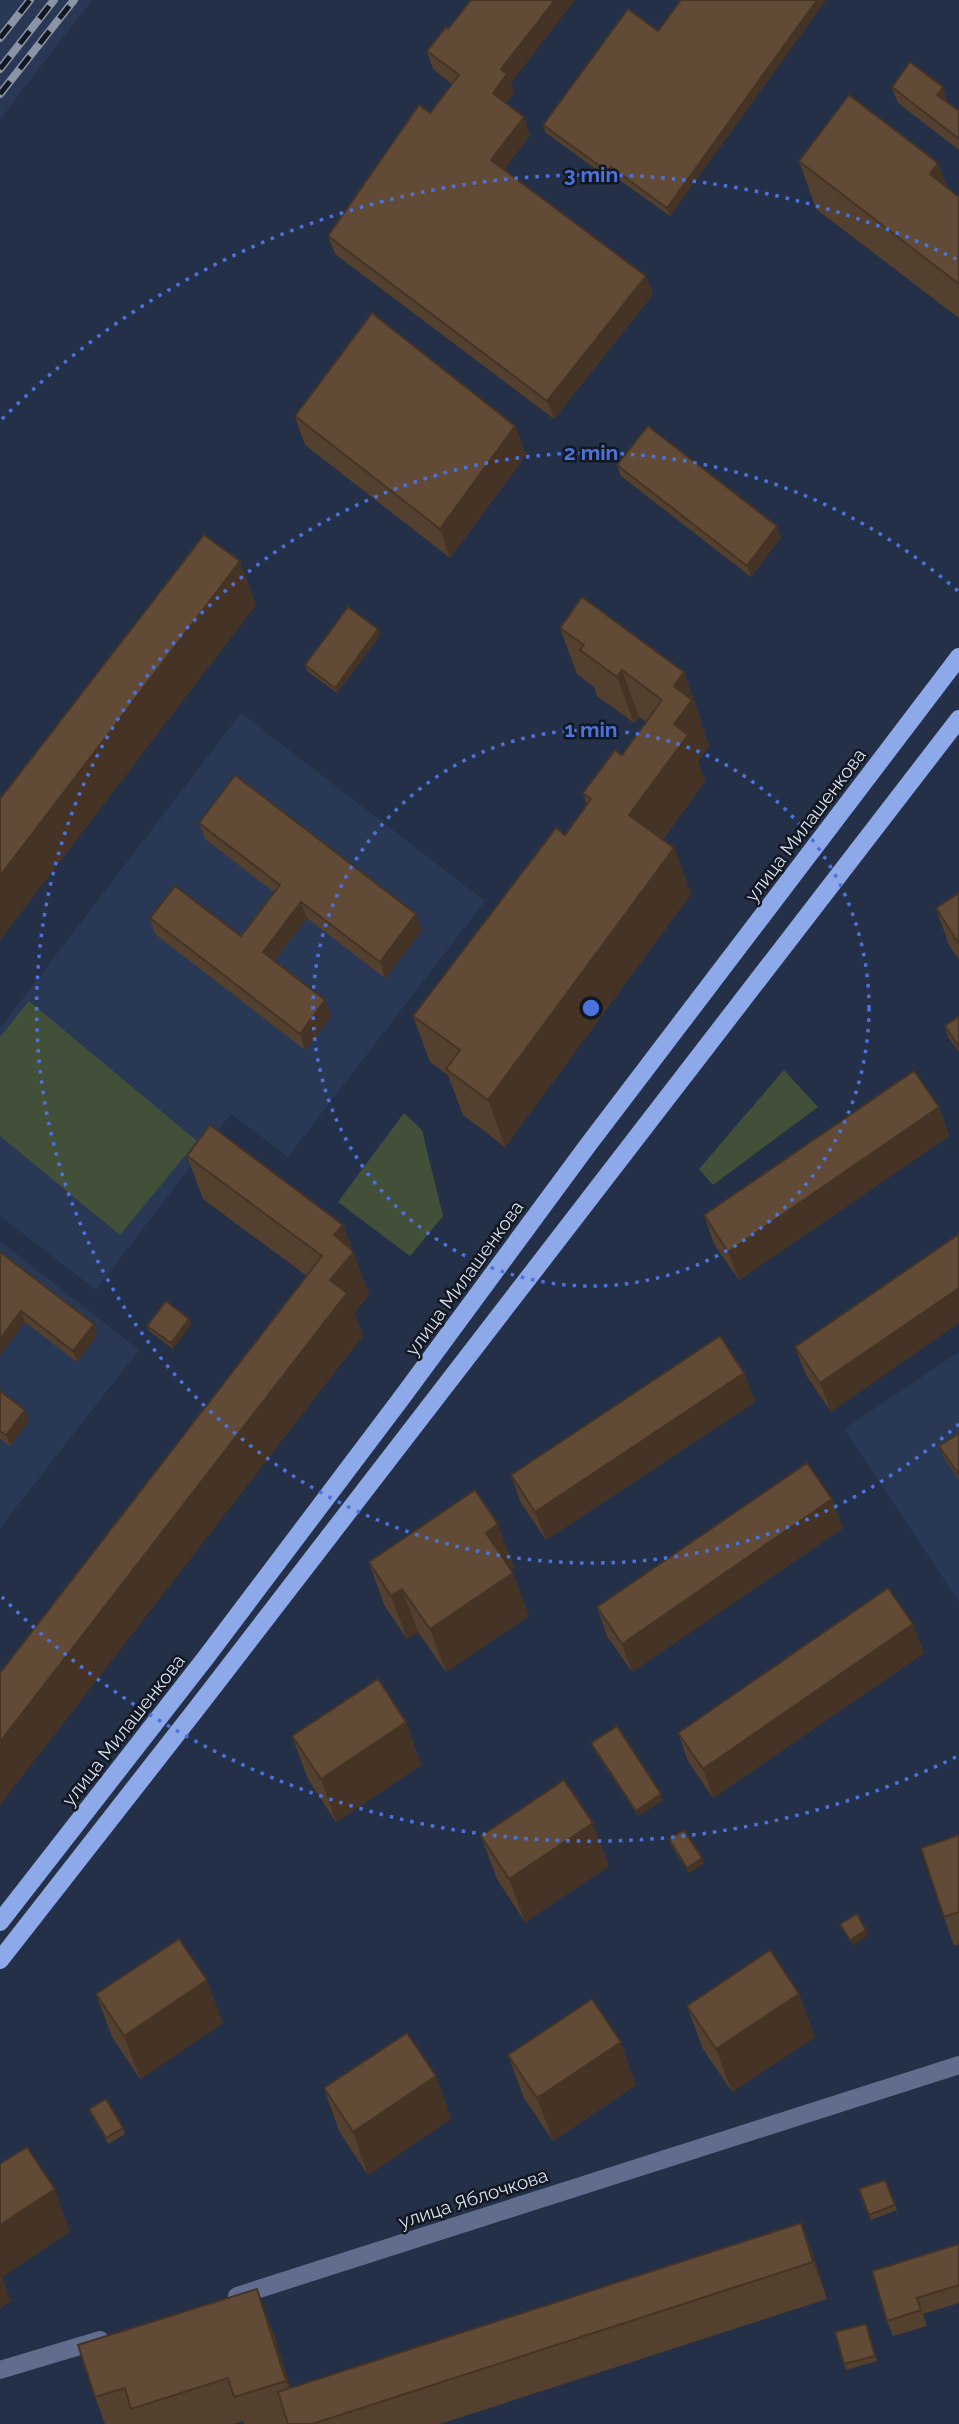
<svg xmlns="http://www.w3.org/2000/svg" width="959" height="2424" viewBox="0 0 959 2424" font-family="Raleway,sans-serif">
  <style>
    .built { fill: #293955 }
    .green { fill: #425039 }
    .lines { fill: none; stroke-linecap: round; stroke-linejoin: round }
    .minor { stroke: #606d8d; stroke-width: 18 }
    .major { stroke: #8ea9ea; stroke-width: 18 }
    .rail-casing { stroke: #8a94a6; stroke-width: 8 }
    .rail { stroke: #121822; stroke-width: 5; stroke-dasharray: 16; stroke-linecap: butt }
    .wall { fill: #54402e }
    .shaded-wall { fill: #453426 }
    .building { fill: #624b36; stroke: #453426; stroke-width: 2 }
    .ring { fill: none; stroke: #4c72de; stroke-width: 3.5; stroke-dasharray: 3.5 7 }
    .labels { text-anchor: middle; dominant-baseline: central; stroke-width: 5; stroke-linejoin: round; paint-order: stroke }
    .street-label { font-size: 19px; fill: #d7dfee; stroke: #121822 }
    .centre { fill: #4c72de; stroke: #121822; stroke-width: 3.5 }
    .ring-label { font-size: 21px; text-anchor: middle; font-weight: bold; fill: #4c72de; stroke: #121822; stroke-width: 5; stroke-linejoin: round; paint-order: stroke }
  </style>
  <rect width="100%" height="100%" fill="#233047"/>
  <g class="built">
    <path d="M 0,0 L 92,0 L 0,119 Z"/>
    <path d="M 241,713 L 485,901 L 288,1157 L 231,1114 L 96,1290 L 0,1216 L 0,1028 Z"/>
    <path d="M 0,1241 L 139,1350 L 0,1528 Z"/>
    <path d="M 959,1352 L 959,1602 L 844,1429 Z"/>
  </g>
  <g class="green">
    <path d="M 29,1001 L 197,1141 L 120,1235 L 0,1136 L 0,1037 Z"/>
    <path d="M 784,1070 L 818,1107 L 713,1185 L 699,1169 Z"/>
    <path d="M 404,1113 L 422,1130 L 443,1216 L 410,1256 L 338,1202 Z"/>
  </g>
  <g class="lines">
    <g class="minor">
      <path d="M 237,2296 L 959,2065"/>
      <path d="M 0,2370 L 100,2340"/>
    </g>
    <g class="major">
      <path d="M 0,1922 L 207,1656 L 403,1396 L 588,1145 L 959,657"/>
      <path d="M 0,1960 L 197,1708 L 959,719"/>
    </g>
    <defs>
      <g id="rail">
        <path d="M 0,38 L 30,0"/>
        <path d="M 0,69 L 54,0"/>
        <path d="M 0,94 L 74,0"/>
      </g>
    </defs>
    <use href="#rail" class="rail-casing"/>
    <use href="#rail" class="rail"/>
  </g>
  <g class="wall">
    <path d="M 681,0 L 826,0 L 670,216 L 614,176 L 611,180 L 546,133 L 543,125 L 658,31 Z"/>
    <path d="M 427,51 L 511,83 L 514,92 L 506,103 L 530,135 L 504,170 L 646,276 L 653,294 L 554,419 L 335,254 L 328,236 L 430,113 L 452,84 L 433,69 Z"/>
    <path d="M 892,87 L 959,111 L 959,150 L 898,103 Z"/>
    <path d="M 799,161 L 938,163 L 947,187 L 959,197 L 959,318 L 816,209 Z"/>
    <path d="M 295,416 L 515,426 L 526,455 L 450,558 L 305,445 Z"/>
    <path d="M 617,465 L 781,537 L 751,577 L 621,476 Z"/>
    <path d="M 560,628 L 701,719 L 700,721 L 709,746 L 698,761 L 705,781 L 663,839 L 674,848 L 691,894 L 505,1147 L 463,1115 L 448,1075 L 430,1062 L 413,1016 L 565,835 L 587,805 L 583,793 L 622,755 L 646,722 L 639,717 L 634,723 L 597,696 L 594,687 L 577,674 Z"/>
    <path d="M 378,629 L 380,635 L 337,693 L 307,671 L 305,665 Z"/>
    <path d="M 199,823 L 422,930 L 385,978 L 307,918 L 274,961 L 325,1000 L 331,1016 L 305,1050 L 155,934 L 150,918 L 241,936 L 274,892 L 205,839 Z"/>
    <path d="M 959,893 L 959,960 L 949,945 L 936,908 Z"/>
    <path d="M 959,1016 L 959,1052 L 948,1037 L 945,1026 Z"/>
    <path d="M 939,1107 L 949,1136 L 739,1280 L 714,1244 L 704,1215 Z"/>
    <path d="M 187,1156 L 343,1225 L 369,1295 L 354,1313 L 363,1336 L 307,1276 L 203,1199 Z"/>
    <path d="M 959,1234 L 831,1412 L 806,1375 L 795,1347 Z"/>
    <path d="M 0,1252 L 97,1335 L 77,1362 L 25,1322 L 0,1355 Z"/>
    <path d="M 189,1319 L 191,1324 L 173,1349 L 149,1331 L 147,1326 Z"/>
    <path d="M 744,1373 L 755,1402 L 546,1540 L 521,1503 L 511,1475 Z"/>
    <path d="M 0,1391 L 25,1410 L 29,1421 L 10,1446 L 0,1439 Z"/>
    <path d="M 959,1433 L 959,1480 L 943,1456 L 939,1446 Z"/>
    <path d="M 843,1528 L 632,1672 L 607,1636 L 597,1607 Z"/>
    <path d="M 369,1562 L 514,1567 L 511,1570 L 529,1616 L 446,1672 L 418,1632 L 407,1639 L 384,1605 Z"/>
    <path d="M 913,1624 L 924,1653 L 713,1798 L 688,1761 L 678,1733 Z"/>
    <path d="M 406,1722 L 421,1765 L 336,1822 L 308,1779 L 292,1736 Z"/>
    <path d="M 591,1743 L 663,1800 L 638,1816 L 593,1748 Z"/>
    <path d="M 959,1835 L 959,1944 L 954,1946 L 944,1917 Z"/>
    <path d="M 481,1836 L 609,1866 L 525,1922 L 497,1879 Z"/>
    <path d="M 669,1839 L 704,1863 L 689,1873 L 671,1845 Z"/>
    <path d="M 96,1994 L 223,2023 L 140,2079 L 112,2037 Z"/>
    <path d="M 799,1994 L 815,2037 L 732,2092 L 703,2049 L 687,2006 Z"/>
    <path d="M 508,2055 L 636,2085 L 553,2141 L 524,2098 Z"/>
    <path d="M 436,2076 L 451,2119 L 368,2175 L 339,2131 L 324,2088 Z"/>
    <path d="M 89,2109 L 123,2128 L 125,2134 L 108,2144 L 91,2114 Z"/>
    <path d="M 885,2180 L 897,2210 L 871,2220 L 859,2189 Z"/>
    <path d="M 801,2223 L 815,2260 L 827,2299 L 440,2424 L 244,2424 L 243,2421 L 234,2424 L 105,2424 L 95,2397 L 273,2332 L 290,2388 Z"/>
    <path d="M 959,2244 L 959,2303 L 923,2314 L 927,2326 L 893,2336 L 887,2321 Z"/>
    <path d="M 868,2329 L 877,2361 L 846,2370 L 844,2364 Z"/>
  </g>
  <g class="shaded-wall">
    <path d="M 555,0 L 575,0 L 511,83 L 514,92 L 499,111 L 493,93 L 501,69 Z"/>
    <path d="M 817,0 L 826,0 L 670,216 L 667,208 Z"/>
    <path d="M 943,87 L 948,103 L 937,95 Z"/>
    <path d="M 524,117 L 530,135 L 498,178 L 491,160 Z"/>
    <path d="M 938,163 L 956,211 L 930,174 Z"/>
    <path d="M 611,167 L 614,176 L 611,180 L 608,172 Z"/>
    <path d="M 646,276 L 653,294 L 554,419 L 547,401 Z"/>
    <path d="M 515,426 L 526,455 L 450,558 L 440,529 Z"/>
    <path d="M 777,526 L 781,537 L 751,577 L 747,566 Z"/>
    <path d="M 240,561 L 256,605 L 0,940 L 0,876 Z"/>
    <path d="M 378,629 L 380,635 L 337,693 L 335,688 Z"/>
    <path d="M 622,670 L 639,717 L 634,723 L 617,677 Z"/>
    <path d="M 684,672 L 701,719 L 700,721 L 709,746 L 698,761 L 705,781 L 646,861 L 629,815 L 674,724 L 674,686 Z"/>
    <path d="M 674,848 L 691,894 L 505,1147 L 488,1100 Z"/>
    <path d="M 301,902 L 307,918 L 268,968 L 263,952 Z"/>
    <path d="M 416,914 L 422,930 L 385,978 L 380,962 Z"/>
    <path d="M 325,1000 L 331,1016 L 305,1050 L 300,1034 Z"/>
    <path d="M 939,1107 L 949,1136 L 739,1280 L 728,1252 Z"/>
    <path d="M 343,1225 L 369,1295 L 354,1313 L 363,1336 L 0,1805 L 0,1742 L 330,1280 L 334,1235 Z"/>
    <path d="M 959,1288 L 959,1323 L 831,1412 L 820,1383 Z"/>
    <path d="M 21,1311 L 25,1322 L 0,1355 L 0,1339 Z"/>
    <path d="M 189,1319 L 191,1324 L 173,1349 L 171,1343 Z"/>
    <path d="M 94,1324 L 97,1335 L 77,1362 L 73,1351 Z"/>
    <path d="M 744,1373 L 755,1402 L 546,1540 L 535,1512 Z"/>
    <path d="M 25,1410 L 29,1421 L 10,1446 L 6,1435 Z"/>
    <path d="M 832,1499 L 843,1528 L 632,1672 L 622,1644 Z"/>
    <path d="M 498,1524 L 514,1567 L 502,1576 L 486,1533 Z"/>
    <path d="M 513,1573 L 529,1616 L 446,1672 L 430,1629 Z"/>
    <path d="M 402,1589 L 418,1632 L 407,1639 L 391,1596 Z"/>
    <path d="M 913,1624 L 924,1653 L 713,1798 L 703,1769 Z"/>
    <path d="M 406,1722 L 421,1765 L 336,1822 L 321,1779 Z"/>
    <path d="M 661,1794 L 663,1800 L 638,1816 L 636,1811 Z"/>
    <path d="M 593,1823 L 609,1866 L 525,1922 L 509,1879 Z"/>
    <path d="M 702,1858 L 704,1863 L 689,1873 L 687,1868 Z"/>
    <path d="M 866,1930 L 868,1935 L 852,1946 L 850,1940 Z"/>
    <path d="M 207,1980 L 223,2023 L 140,2079 L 124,2036 Z"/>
    <path d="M 799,1994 L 815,2037 L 732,2092 L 716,2049 Z"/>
    <path d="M 621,2042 L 636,2085 L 553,2141 L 537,2098 Z"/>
    <path d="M 436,2076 L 451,2119 L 368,2175 L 353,2132 Z"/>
    <path d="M 55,2189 L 70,2232 L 2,2277 L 11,2301 L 0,2309 L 0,2225 Z"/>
    <path d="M 801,2223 L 815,2260 L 827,2299 L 813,2262 Z"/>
    <path d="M 257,2289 L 273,2332 L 302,2424 L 286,2381 Z"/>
  </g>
  <g class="building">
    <path d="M 471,0 L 555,0 L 501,69 L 507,74 L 493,93 L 524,117 L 491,160 L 646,276 L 547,401 L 328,236 L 419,105 L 430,113 L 459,75 L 427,51 L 446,27 L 448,29 Z"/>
    <path d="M 681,0 L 817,0 L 667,208 L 611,167 L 608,172 L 543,125 L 628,9 L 658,31 Z"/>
    <path d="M 910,62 L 943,87 L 937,95 L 959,111 L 959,139 L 892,87 Z"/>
    <path d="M 849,95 L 938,163 L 930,174 L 959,197 L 959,284 L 799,161 Z"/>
    <path d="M 372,313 L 515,426 L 440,529 L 295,416 Z"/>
    <path d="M 648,426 L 777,526 L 747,566 L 617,465 Z"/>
    <path d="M 204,535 L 240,561 L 0,876 L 0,799 Z"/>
    <path d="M 582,597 L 684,672 L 674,686 L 692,700 L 674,724 L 688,735 L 629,815 L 674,848 L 488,1100 L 446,1069 L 460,1050 L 413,1016 L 556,828 L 565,835 L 591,799 L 583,793 L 615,750 L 622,755 L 662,700 L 622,670 L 617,677 L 580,650 L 584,645 L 560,628 Z"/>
    <path d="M 348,607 L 378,629 L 335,688 L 305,665 Z"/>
    <path d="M 235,775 L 416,914 L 380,962 L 301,902 L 263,952 L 325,1000 L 300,1034 L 150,918 L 175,886 L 241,936 L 280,885 L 199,823 Z"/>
    <path d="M 959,893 L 959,944 L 936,908 Z"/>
    <path d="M 959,1016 L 959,1047 L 945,1026 Z"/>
    <path d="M 914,1071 L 939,1107 L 728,1252 L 704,1215 Z"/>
    <path d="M 210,1125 L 343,1225 L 334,1235 L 354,1252 L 330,1280 L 347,1293 L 0,1742 L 0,1673 L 322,1256 L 187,1156 Z"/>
    <path d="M 959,1234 L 959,1288 L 820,1383 L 795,1347 Z"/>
    <path d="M 0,1252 L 94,1324 L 73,1351 L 21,1311 L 0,1339 Z"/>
    <path d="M 166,1301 L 189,1319 L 171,1343 L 147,1326 Z"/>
    <path d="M 720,1336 L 744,1373 L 535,1512 L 511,1475 Z"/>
    <path d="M 0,1391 L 25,1410 L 6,1435 L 0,1431 Z"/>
    <path d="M 959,1433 L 959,1475 L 939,1446 Z"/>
    <path d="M 807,1463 L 832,1499 L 622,1644 L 597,1607 Z"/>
    <path d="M 475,1490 L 498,1524 L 486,1533 L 513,1573 L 430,1629 L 402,1589 L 391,1596 L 369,1562 Z"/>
    <path d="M 888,1588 L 913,1624 L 703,1769 L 678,1733 Z"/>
    <path d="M 378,1679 L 406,1722 L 321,1779 L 292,1736 Z"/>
    <path d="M 617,1726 L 661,1794 L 636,1811 L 591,1743 Z"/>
    <path d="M 564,1780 L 593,1823 L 509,1879 L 481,1836 Z"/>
    <path d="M 684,1830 L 702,1858 L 687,1868 L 669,1839 Z"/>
    <path d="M 959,1835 L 959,1912 L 944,1917 L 921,1848 Z"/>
    <path d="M 857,1914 L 866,1930 L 850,1940 L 840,1924 Z"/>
    <path d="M 179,1939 L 207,1980 L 124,2036 L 96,1994 Z"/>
    <path d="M 770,1950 L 799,1994 L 716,2049 L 687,2006 Z"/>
    <path d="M 592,1999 L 621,2042 L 537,2098 L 508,2055 Z"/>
    <path d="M 407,2033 L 436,2076 L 353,2132 L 324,2088 Z"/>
    <path d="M 106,2099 L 123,2128 L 106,2138 L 89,2109 Z"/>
    <path d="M 27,2147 L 55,2189 L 0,2225 L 0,2164 Z"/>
    <path d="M 885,2180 L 895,2205 L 869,2215 L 859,2189 Z"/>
    <path d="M 801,2223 L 813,2262 L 312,2424 L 288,2424 L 278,2392 Z"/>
    <path d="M 959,2244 L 959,2285 L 917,2298 L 921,2310 L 887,2321 L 872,2271 Z"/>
    <path d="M 257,2289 L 286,2381 L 234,2397 L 228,2378 L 131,2409 L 125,2388 L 95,2397 L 78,2345 Z"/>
    <path d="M 866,2324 L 875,2356 L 844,2364 L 835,2332 Z"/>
  </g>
  <g class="ring">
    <circle cx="591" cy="1008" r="278"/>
    <path d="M959 1424A555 555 0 1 1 959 592"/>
    <path d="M956 1757A833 833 0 0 1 2 1597M2 419A833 833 0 0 1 956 259"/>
  </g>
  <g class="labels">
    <g class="street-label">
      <text transform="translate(805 825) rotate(-53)">улица Милашенкова</text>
      <text transform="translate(464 1278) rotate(-54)">улица Милашенкова</text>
      <text transform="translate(123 1730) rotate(-52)">улица Милашенкова</text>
      <text transform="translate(473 2198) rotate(-18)">улица Яблочкова</text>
    </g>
  </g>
  <circle cx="591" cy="1008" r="10" class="centre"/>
  <g class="ring-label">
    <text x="591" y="182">3 min</text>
    <text x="591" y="460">2 min</text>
    <text x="591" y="737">1 min</text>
  </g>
</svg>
